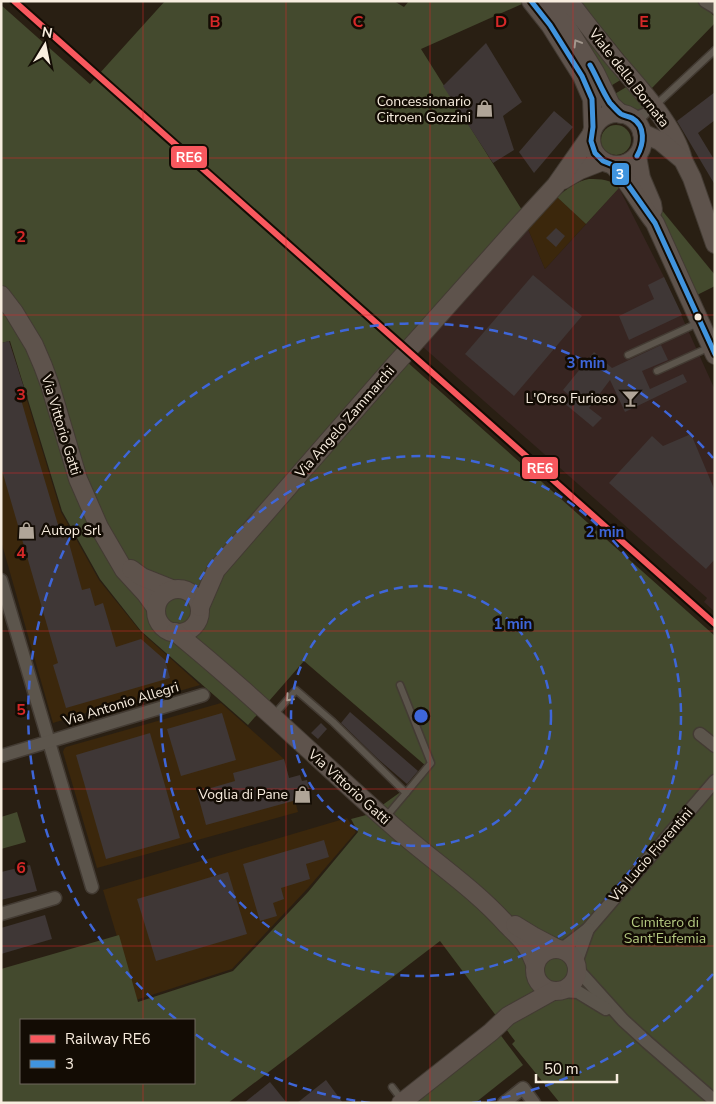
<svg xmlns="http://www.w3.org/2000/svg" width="716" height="1104" viewBox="0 0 716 1104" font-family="'Nunito Sans',sans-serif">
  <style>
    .commercial { fill: #372521 }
    .built { fill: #3b270c }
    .green { fill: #444a2e; fill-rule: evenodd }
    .building { fill: #3f3736 }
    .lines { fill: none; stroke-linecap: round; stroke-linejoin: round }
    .lane-casing { stroke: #433b33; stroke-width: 9 }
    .street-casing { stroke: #433b33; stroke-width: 15 }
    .secondary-casing { stroke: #433b33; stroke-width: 20 }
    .lane { stroke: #5c554c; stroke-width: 6 }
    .street { stroke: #5c554c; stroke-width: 12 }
    .secondary { stroke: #5e534c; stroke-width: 18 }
    .bus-1-casing { stroke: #130c04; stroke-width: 9 }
    .bus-1 { stroke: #4094de; stroke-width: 5 }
    .rail-1-casing { stroke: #130c04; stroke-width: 10 }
    .rail-1 { stroke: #f8585e; stroke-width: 6 }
    .oneway { stroke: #a3988e }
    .oneway2 { stroke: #a2998e }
    .grid { fill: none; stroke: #d62828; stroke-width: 1; stroke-opacity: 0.55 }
    .ring { fill: none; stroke: #3e66d9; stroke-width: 2.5; stroke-dasharray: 9 6 }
    .bus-dot { fill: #f8eddf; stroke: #130c04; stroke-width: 2 }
    .labels { text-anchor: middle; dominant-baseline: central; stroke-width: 5; stroke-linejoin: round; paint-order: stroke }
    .street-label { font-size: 14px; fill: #f8eddf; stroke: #130c04 }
    .poi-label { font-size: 14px; fill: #f8eddf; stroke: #130c04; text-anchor: end }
    .park-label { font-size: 14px; fill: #b4c980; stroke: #130c04 }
    .grid-label { font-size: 16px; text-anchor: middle; font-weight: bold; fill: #d62828; stroke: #130c04; stroke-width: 5; stroke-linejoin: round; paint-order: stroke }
    .centre { fill: #3e66d9; stroke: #130c04; stroke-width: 2.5 }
    .ring-label { font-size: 15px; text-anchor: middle; font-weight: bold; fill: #3e66d9; stroke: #130c04; stroke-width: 5; stroke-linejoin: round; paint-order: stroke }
    .line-badge { stroke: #130c04; stroke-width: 2 }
    .badge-label { font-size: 14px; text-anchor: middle; font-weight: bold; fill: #fff }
  </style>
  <rect width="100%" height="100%" fill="#291f13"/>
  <path class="commercial" d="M 619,188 L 664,277 L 715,390 L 715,612 L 704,602 L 707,598 L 423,347 L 528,229 L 545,269 Z"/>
  <g class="built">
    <path d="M 557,197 L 586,224 L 545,269 L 528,229 Z"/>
    <path d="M 9,341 L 61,512 L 99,580 L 141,632 L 200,685 L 107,712 L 105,707 L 53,723 L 1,541 L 1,343 Z"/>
    <path d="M 221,703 L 284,759 L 298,812 L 97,868 L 63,752 L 64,749 L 66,747 Z"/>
    <path d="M 347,818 L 356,832 L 308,888 L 232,969 L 136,1000 L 103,890 Z"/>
  </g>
  <g class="green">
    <path d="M 165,1 L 394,1 L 404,7 L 409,1 L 520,1 L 522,4 L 421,49 L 522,210 L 397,353 L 715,636 L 715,1103 L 560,1103 L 512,1044 L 515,1041 L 440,941 L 228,1103 L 1,1103 L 1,969 L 119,935 L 138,1002 L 233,971 L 308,892 L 358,832 L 351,819 L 370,814 L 406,788 L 426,766 L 304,661 L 248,725 L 141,631 L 100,579 L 62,511 L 10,341 L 1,343 L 1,5 L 90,84 ZM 21,1020 L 194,1020 L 194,1083 L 21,1083 Z"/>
    <path d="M 577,1 L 699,1 L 715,17 L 715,23 L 651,89 L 606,33 Z"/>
    <path d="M 560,4 L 622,79 L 609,87 Z"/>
    <path d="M 628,86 L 645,109 L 633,112 L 630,107 L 627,106 L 624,107 L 613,95 Z"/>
    <circle cx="616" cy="140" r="15"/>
    <path d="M 589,179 C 602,179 610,179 619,188 L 586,224 L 557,197 C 567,189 577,181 589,179 Z"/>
    <path d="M 656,203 L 715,275 L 715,286 L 695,296 Z"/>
    <path d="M 17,812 L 26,842 L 1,849 L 1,817 Z"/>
    <path d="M 499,1033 L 523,1065 L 475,1103 L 415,1103 Z"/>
  </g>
  <g class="building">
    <path d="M 486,43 L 522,102 L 503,116 L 514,150 L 493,163 L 443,86 Z"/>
    <path d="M 715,92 L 715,120 L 698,133 L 715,161 L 715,185 L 677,121 Z"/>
    <path d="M 554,111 L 573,127 L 534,173 L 519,152 Z"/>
    <path d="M 556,228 L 565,236 L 556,247 L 546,238 Z"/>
    <path d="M 533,275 L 582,316 L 514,396 L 465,354 Z"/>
    <path d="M 664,277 L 682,315 L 629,340 L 619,316 L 654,299 L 648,285 Z"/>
    <path d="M 9,341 L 26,394 L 20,396 L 33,441 L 62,538 L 67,536 L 82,590 L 90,588 L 95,606 L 103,603 L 116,647 L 141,639 L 165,660 L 170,678 L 66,708 L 53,665 L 58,663 L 1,467 L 1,343 Z"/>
    <path d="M 661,345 L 668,360 L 642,371 L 650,389 L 683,374 L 687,382 L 625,412 L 610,380 L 589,408 L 602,418 L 593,427 L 564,403 L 570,396 L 563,390 L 594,352 L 612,368 Z"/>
    <path d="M 691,434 L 715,491 L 715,559 L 706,569 L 609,483 L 652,436 L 663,446 Z"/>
    <path d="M 350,712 L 418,771 L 407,784 L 378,759 L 341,723 Z"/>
    <path d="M 222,713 L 236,760 L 181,776 L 167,729 Z"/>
    <path d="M 321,723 L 327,729 L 318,739 L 311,733 Z"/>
    <path d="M 150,733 L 180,838 L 106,859 L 76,755 Z"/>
    <path d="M 284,759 L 289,778 L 300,775 L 302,781 L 307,780 L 311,796 L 206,825 L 197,792 L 235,781 L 233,773 Z"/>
    <path d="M 324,840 L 329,857 L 306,864 L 310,879 L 281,888 L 284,899 L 273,903 L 277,916 L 260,921 L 243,864 Z"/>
    <path d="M 30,865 L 37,891 L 1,900 L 1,872 Z"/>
    <path d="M 228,872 L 247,934 L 156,961 L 137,899 Z"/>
    <path d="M 45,915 L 52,939 L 1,954 L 1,928 Z"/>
    <path d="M 326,1080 L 343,1103 L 297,1103 Z"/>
    <path d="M 270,1082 L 287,1103 L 244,1103 Z"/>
  </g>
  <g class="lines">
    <defs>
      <g id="lane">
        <path d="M 627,115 L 636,115 L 646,111"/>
        <path d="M 637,123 L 659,102 L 715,50"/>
        <path d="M 628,355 L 698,323"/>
        <path d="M 657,371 L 710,347"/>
        <path d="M 400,685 L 431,763 L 406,793"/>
        <path d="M 273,716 L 296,690 L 333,722 L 406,793 L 385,818"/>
        <path d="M 392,1087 L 402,1100"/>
      </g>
      <g id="street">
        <path d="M 705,1 L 715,7"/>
        <path d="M 1,580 L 92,887"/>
        <path d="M 700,734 L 715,746"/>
        <path d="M 1,756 L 203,695"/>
        <path d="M 1,914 L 55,898"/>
        <path d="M 562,949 L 588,929 L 715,781"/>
        <path d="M 576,963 L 588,929"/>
        <path d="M 578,970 L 623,1020 L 647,1042 L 715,1101"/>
        <path d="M 560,991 L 578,992 L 606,1009"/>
        <path d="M 504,1103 L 523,1088 L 534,1103"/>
      </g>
      <g id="secondary">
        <path d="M 531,1 L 550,25 L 582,76 L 592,99 L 593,127"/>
        <path d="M 551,1 L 595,72 L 611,105 L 621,114"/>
        <path d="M 566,1 L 575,9 C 589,27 602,44 616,61 C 638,86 676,128 683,160"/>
        <circle cx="617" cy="139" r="26"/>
        <path d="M 642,133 L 660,141 L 683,160 L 692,178 L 715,244"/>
        <path d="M 637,156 L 641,178 L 652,204 L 653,210"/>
        <path d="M 613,165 C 629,182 640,204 655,223 L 715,355"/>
        <path d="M 563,180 L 580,170 L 603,161"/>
        <path d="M 1,295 L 14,312 L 34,345 L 43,366 L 50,385 L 78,479 L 99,527 L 124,570 L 146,594 L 156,608"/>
        <path d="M 131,569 L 142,577 L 172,589"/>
        <circle cx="178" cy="611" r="22"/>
        <path d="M 200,607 L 216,570 L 392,368 L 523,221 L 556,185 L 591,135"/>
        <path d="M 175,632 C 251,693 320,762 393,826 C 431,860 473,887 507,925 C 514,932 522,939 527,947 C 530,952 533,959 535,964"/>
        <path d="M 515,925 L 533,936 L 556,948"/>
        <circle cx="556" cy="970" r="21"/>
        <path d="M 401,1103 L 491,1032 L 508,1016 L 553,991"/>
      </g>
    </defs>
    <use href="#lane" class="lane-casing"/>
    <use href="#street" class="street-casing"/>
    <use href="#secondary" class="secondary-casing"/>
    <use href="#lane" class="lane"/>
    <use href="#street" class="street"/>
    <use href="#secondary" class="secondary"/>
    <defs>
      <g id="bus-1">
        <path d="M 531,1 L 550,25 L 582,76 L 592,99 L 593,127 L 591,141 L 595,153 L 603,161 L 613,165 L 619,172 L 655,223 L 715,354"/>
        <path d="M 590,65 C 597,77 602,91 610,103 C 613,106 617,111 621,114 C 624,116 628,116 632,118 C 646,126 644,144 637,156"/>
      </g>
    </defs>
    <use href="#bus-1" class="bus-1-casing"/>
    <use href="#bus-1" class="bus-1"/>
    <defs>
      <path id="rail-1" d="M 14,1 L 715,624"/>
    </defs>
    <use href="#rail-1" class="rail-1-casing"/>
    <use href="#rail-1" class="rail-1"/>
  </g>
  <defs><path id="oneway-chevron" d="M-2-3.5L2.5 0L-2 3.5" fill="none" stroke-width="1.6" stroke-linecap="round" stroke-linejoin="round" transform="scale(1.25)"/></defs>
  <use class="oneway" href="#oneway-chevron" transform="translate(577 43) rotate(-121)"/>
  <use class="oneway2" href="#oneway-chevron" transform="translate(289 698) rotate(133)"/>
  <path class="grid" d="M 143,1 L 143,1020M 286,1 L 286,1103M 430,1 L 430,1103M 573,1 L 573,1103M 1,158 L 715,158M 1,315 L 715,315M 1,473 L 715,473M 1,631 L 715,631M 1,789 L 715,789M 1,946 L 715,946M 143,1083 L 143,1103"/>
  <g class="ring">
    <circle cx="421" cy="716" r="130"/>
    <circle cx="421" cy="716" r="260"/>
    <path d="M713 974A390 390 0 0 1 472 1103M370 1103A390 390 0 0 1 195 1034M176 1019A390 390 0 1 1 713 458"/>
  </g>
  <defs>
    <symbol id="shop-bare" viewBox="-9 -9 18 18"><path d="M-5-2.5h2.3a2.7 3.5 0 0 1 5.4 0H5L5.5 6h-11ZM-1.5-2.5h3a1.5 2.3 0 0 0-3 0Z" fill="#b0a598" stroke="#130c04" stroke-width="2.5" paint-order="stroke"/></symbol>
    <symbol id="bar-bare" viewBox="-9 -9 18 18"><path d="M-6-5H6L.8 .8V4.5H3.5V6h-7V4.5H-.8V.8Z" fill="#b0a598" stroke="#130c04" stroke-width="2.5" paint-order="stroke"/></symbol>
  </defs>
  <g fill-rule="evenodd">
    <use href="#shop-bare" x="472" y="96" width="25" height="25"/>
    <use href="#bar-bare" x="618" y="386" width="25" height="25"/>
    <use href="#shop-bare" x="14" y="518" width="25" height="25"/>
    <use href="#shop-bare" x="290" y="782" width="25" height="25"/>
  </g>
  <circle class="bus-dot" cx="698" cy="317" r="4.5"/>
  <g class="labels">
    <g class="street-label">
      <text transform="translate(629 78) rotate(52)">Viale della Bornata</text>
      <text transform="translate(345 422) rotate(-49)">Via Angelo Zammarchi</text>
      <text transform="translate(61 425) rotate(73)">Via Vittorio Gatti</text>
      <text transform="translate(121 704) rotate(-17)">Via Antonio Allegri</text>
      <text transform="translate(349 787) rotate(42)">Via Vittorio Gatti</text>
      <text transform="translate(651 855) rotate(-49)">Via Lucio Fiorentini</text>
    </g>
    <g class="poi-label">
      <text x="471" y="101">Concessionario<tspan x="471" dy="16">Citroen Gozzini</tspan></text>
      <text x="616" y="398">L'Orso Furioso</text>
      <text x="41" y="530" text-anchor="start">Autop Srl</text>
      <text x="288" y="794">Voglia di Pane</text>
    </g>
    <g class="park-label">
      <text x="665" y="922">Cimitero di<tspan x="665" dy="16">Sant'Eufemia</tspan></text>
    </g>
  </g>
  <g class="grid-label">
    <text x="215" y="27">B</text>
    <text x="358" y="27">C</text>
    <text x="501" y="27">D</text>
    <text x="644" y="27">E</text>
    <text x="21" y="242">2</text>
    <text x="21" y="400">3</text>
    <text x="21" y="558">4</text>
    <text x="21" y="715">5</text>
    <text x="21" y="873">6</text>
  </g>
  <circle cx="421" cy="716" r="8" class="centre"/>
  <g class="ring-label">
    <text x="586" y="368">3 min</text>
    <text x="605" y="537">2 min</text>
    <text x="513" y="629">1 min</text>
  </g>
  <g class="line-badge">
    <rect x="170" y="145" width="38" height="24" rx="5" fill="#f8585e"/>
    <rect x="611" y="162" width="19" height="24" rx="5" fill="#4094de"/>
    <rect x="521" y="456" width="38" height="24" rx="5" fill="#f8585e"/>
  </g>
  <g class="badge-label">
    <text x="189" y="162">RE6</text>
    <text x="620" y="179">3</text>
    <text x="540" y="473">RE6</text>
  </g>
  <rect width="716" height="1104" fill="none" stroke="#f8eddf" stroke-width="5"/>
  <rect x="20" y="1019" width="175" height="65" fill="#130c04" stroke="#6f665c"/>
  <rect x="30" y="1035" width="25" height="8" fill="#f8585e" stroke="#6f665c"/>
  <text x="65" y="1044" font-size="15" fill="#f8eddf">Railway RE6</text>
  <rect x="30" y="1060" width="25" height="8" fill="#4094de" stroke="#6f665c"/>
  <text x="65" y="1069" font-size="15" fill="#f8eddf">3</text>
  <g transform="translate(45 45) rotate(10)" stroke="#130c04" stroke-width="4" paint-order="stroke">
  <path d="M0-4L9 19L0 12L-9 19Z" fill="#f8eddf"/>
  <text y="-8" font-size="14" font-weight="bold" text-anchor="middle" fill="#f8eddf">N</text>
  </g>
  <path d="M536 1074v8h81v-8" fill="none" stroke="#f8eddf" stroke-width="2.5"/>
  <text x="544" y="1074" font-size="15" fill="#f8eddf" stroke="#130c04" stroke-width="4" paint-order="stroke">50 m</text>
</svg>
